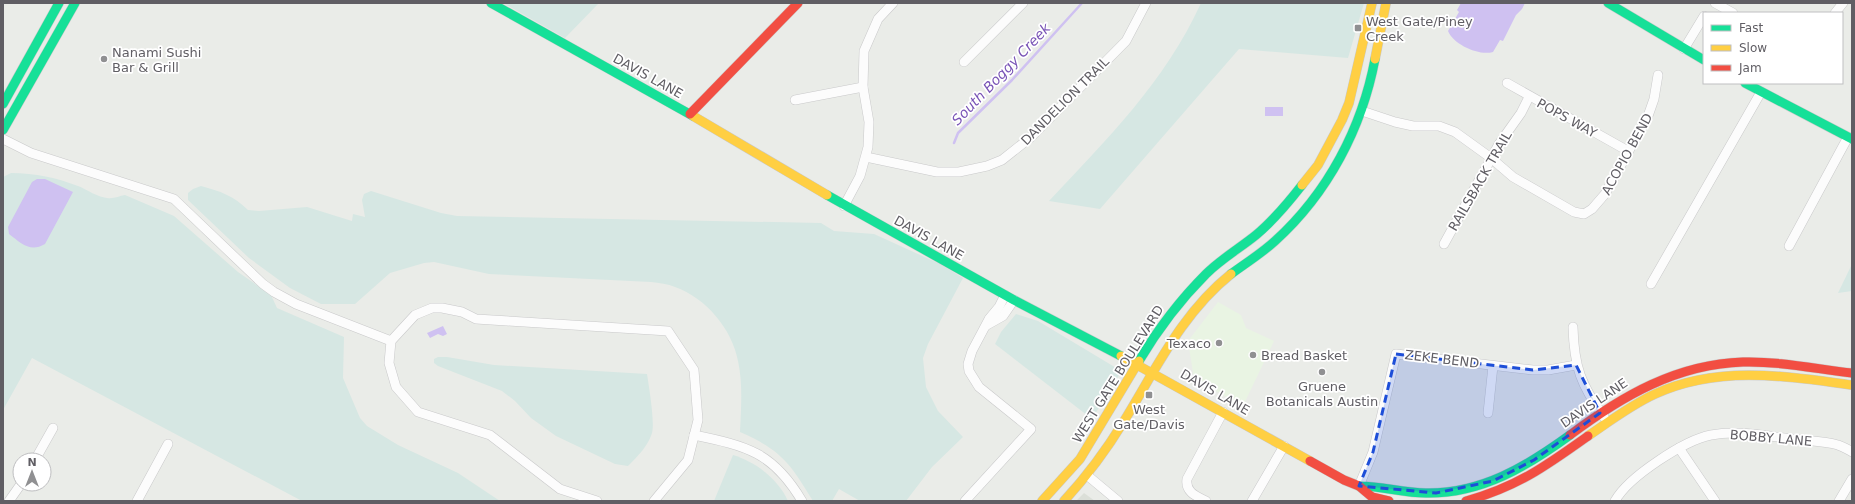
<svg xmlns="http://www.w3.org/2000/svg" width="1855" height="504" viewBox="0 0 1855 504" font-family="'DejaVu Sans',sans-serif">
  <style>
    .commercial { fill: #e9f4e3 }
    .education { fill: #dbdfd8 }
    .green { fill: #d6e7e3 }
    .water { fill: #cfc1f1 }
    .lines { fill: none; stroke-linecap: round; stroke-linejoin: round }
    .stream { stroke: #cfc1f1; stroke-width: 2.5 }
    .street-casing { stroke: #c9c9ca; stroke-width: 10 }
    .fast-casing { stroke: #c9c9ca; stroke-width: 10 }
    .slow-casing { stroke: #c9c9ca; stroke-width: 10 }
    .jam-casing { stroke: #c9c9ca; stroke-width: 10 }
    .street { stroke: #fcfcfc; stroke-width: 9 }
    .fast { stroke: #16e098; stroke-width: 9 }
    .slow { stroke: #ffcf43; stroke-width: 9 }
    .jam { stroke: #f24e42; stroke-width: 9 }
    .marked { fill: #1d4ed8; fill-opacity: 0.2; stroke: #1d4ed8; stroke-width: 3; stroke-dasharray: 8 5; stroke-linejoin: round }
    .poi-dot { fill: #909092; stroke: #fff; stroke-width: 1.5 }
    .labels { text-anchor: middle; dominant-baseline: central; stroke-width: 3.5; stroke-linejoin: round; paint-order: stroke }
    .poi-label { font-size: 13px; fill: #605e64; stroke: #fff; text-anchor: start }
    .street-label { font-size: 13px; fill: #605e64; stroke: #fff }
    .water-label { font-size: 14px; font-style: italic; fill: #7954b6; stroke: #fff }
  </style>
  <rect width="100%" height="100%" fill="#eaece8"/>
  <path class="commercial" d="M 1218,302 L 1241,315 L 1246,328 L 1274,341 L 1243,406 L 1194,379 L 1188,341 Z"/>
  <path class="education" d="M 1084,493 L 1095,501 L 1076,501 Z"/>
  <g class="green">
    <path d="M 503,3 L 599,3 L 565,38 Z"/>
    <path d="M 1201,3 L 1364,3 L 1348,58 L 1239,49 L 1100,209 L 1049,201 C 1107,139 1165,82 1201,3 Z"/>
    <path d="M 11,173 C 35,173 57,178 78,186 C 88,190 97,197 107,198 C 114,199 119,196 125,195 L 174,216 L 238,272 L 271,295 L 277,308 L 344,337 L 343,378 L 360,418 L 367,426 L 398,445 L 458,473 L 500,501 L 302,501 L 32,358 L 3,410 L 3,177 Z"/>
    <path d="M 201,186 C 220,191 234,196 248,210 L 259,211 L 307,207 L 352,221 L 353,214 L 365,217 L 362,200 L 364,194 L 371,191 L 441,213 L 457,216 L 821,223 L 834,231 L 874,234 L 940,264 L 963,278 L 928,344 L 923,358 L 926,387 L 938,411 L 963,437 L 932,467 L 906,501 L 860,501 L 839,489 L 832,501 L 813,501 C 790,463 781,450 740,432 C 741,408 743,384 738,361 C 732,329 706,298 675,287 C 668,284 659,283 651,282 L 489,274 L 434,262 L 424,263 L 390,273 L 355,304 L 321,304 L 290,288 L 249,258 L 188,200 L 188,193 L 193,189 Z"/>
    <path d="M 1852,264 L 1852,291 L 1838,293 Z"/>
    <path d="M 1016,314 L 1038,321 L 1118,369 L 1119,375 L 1092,419 L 995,344 L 1001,332 Z"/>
    <path d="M 438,357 L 447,357 L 494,365 L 647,374 C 649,387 655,423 652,433 C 648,446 638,456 628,466 L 615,464 L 556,436 L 531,418 L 515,401 L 502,391 L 438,366 L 434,363 L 434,359 Z"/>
    <path d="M 733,455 C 756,462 778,479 788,501 L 714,501 Z"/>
  </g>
  <g class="water">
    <path d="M 1461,3 L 1525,3 L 1522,9 L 1516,15 L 1503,41 L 1500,40 L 1493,52 C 1479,56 1454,45 1448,31 L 1459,12 L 1457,10 Z"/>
    <rect x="1265" y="107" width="18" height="9"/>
    <path d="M 37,179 L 45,179 L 73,192 L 45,244 C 30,253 21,243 9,234 L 8,227 L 32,182 Z"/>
    <path d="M 443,326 L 447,334 L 443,336 L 438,334 L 430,338 L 427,333 Z"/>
  </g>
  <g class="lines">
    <path class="stream" d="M 954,143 L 958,133 L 1012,80 L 1082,3"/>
    <defs>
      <g id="street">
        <path d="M 1715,3 L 1733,13"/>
        <path d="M 1835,13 L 1843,3"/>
        <path d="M 1684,49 L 1704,16"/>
        <path d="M 964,62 L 1023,3"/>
        <path d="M 1507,83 L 1628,151"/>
        <path d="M 795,100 L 863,87"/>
        <path d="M 1362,111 L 1395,122 L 1413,126 L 1439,126 L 1455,132 L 1491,158 L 1513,177 L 1574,212 L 1584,214 L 1592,209 L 1605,194 L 1648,116 L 1654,99 L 1658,75"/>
        <path d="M 3,139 L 31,153 L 174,199 L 263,284 L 274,292 L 296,304 L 391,341"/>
        <path d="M 866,157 L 937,172 L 959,172 L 987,166 L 1002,160 L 1031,137 L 1126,41 L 1146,3"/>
        <path d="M 844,206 L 860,176 L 868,147 L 869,122 L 863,87 L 864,51 L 878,19 L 893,3"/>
        <path d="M 1444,244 L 1499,144 L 1521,113 L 1529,97"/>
        <path d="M 1789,246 L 1848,137"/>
        <path d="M 1651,284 L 1761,92"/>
        <path d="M 987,325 L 1003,316 L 1014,300"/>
        <path d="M 1573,327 C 1574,367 1581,385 1604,417"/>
        <path d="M 1488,413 L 1493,366"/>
        <path d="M 694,435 C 747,446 773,452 802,501"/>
        <path d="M 1679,448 L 1715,501"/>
        <path d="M 35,460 L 53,428"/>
        <path d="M 1088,476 L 1118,501"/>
        <path d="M 1359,486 L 1373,452 L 1396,354 L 1533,370 L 1548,370 L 1576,365"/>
        <path d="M 9,501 L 21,484"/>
        <path d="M 137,501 L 168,444"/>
        <path d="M 597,501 L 560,489 L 490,435 L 418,412 L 396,387 L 389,363 L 391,341 L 415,315 L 432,308 L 442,308 L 462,312 L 476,319 L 668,331 L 694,370 L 698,420 L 688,460 L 654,501"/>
        <path d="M 965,501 L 1031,429 L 979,387 L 969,371 L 968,364 L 972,351 L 989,319 L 999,307 L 1005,295"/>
        <path d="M 1206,501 C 1196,496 1185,492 1187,479 L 1223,412"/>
        <path d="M 1252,501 L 1284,446"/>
        <path d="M 1615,501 C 1628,477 1685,440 1711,435 C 1738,430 1766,436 1793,439 C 1808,441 1824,441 1838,445 C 1843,447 1848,449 1852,452"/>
        <path d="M 1839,501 L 1852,479"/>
      </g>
      <g id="fast">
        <path d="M 491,3 L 693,116"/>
        <path d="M 1608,3 L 1704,60"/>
        <path d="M 1745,83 L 1852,139"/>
        <path d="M 3,104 L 59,3"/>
        <path d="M 3,130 L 75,3"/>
        <path d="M 827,195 L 1014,300 L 1121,356"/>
        <path d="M 1231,274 C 1246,263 1262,253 1275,241 C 1328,193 1362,128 1375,59"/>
        <path d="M 1139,361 C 1158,329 1180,300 1206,274 C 1221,259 1240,248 1256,235 C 1274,220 1288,203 1302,185"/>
        <path d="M 1359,486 C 1382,486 1403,493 1426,493 C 1481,494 1526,467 1570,435"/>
      </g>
      <g id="slow">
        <path d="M 1375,59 L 1386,3"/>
        <path d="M 693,116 L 827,195"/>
        <path d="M 1302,185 L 1318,165 L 1342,120 L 1349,103 L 1372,3"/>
        <path d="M 1121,356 L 1310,461"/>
        <path d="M 1588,436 C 1610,421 1631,405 1655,394 C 1718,365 1786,376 1852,385"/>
        <path d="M 1042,501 L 1080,459 L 1139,361"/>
        <path d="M 1064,501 C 1087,476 1107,449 1124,421 C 1156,369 1182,313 1231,274"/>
      </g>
      <g id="jam">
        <path d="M 690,114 L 798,3"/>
        <path d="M 1570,435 C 1622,396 1677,364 1743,362 C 1779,361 1816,369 1852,373"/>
        <path d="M 1310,461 L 1344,480 L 1359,486 L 1372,497 L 1389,501"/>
        <path d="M 1466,501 C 1517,487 1546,466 1588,436"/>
      </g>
    </defs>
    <use href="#street" class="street-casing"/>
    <use href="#fast" class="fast-casing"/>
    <use href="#slow" class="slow-casing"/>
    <use href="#jam" class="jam-casing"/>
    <use href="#street" class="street"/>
    <use href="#fast" class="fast"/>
    <use href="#slow" class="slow"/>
    <use href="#jam" class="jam"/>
  </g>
  <path class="marked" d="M 1396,354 L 1533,370 L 1576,365 L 1600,413 L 1534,460 L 1493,481 L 1436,493 L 1359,486 L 1373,452 Z"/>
  <g class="poi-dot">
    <rect x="1354" y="24" width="8" height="8" rx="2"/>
    <circle cx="104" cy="59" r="4"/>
    <circle cx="1219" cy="343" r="4"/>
    <circle cx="1253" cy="355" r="4"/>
    <circle cx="1322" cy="372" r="4"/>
    <rect x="1145" y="391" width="8" height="8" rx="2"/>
  </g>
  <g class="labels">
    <g class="poi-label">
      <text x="1366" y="21">West Gate/Piney<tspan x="1366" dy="15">Creek</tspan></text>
      <text x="112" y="52">Nanami Sushi<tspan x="112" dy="15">Bar &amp; Grill</tspan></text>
      <text x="1211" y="343" text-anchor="end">Texaco</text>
      <text x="1261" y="355">Bread Basket</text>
      <text x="1322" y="386" text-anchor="middle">Gruene<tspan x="1322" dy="15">Botanicals Austin</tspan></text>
      <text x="1149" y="409" text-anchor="middle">West<tspan x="1149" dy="15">Gate/Davis</tspan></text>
    </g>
    <g class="street-label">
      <text transform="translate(648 76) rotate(29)">DAVIS LANE</text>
      <text transform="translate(1065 101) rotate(-45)">DANDELION TRAIL</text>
      <text transform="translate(1567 118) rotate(29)">POPS WAY</text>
      <text transform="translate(1627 154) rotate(-61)">ACOPIO BEND</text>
      <text transform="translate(1480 181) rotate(-60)">RAILSBACK TRAIL</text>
      <text transform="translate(929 238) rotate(29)">DAVIS LANE</text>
      <text transform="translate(1442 359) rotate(7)">ZEKE BEND</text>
      <text transform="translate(1118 374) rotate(-58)">WEST GATE BOULEVARD</text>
      <text transform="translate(1215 392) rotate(30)">DAVIS LANE</text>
      <text transform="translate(1594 403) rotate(-34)">DAVIS LANE</text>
      <text transform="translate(1771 438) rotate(5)">BOBBY LANE</text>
    </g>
    <g class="water-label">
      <text transform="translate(1001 74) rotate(-46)">South Boggy Creek</text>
    </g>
  </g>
  <rect width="1855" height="504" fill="none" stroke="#605e64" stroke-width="8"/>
  <rect x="1703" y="12" width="140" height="72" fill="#ffffff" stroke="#bfbfc1"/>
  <rect x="1711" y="25" width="20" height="6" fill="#16e098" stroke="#bfbfc1"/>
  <text x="1739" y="32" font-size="12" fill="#605e64">Fast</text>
  <rect x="1711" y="45" width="20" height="6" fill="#ffcf43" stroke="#bfbfc1"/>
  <text x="1739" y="52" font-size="12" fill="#605e64">Slow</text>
  <rect x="1711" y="65" width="20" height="6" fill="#f24e42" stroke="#bfbfc1"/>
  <text x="1739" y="72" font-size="12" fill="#605e64">Jam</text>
  <g transform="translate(32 472)"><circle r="19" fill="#ffffff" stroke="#bfbfc1"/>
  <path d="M0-3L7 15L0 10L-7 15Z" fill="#909092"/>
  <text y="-6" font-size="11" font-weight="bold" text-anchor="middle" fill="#605e64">N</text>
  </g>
</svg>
